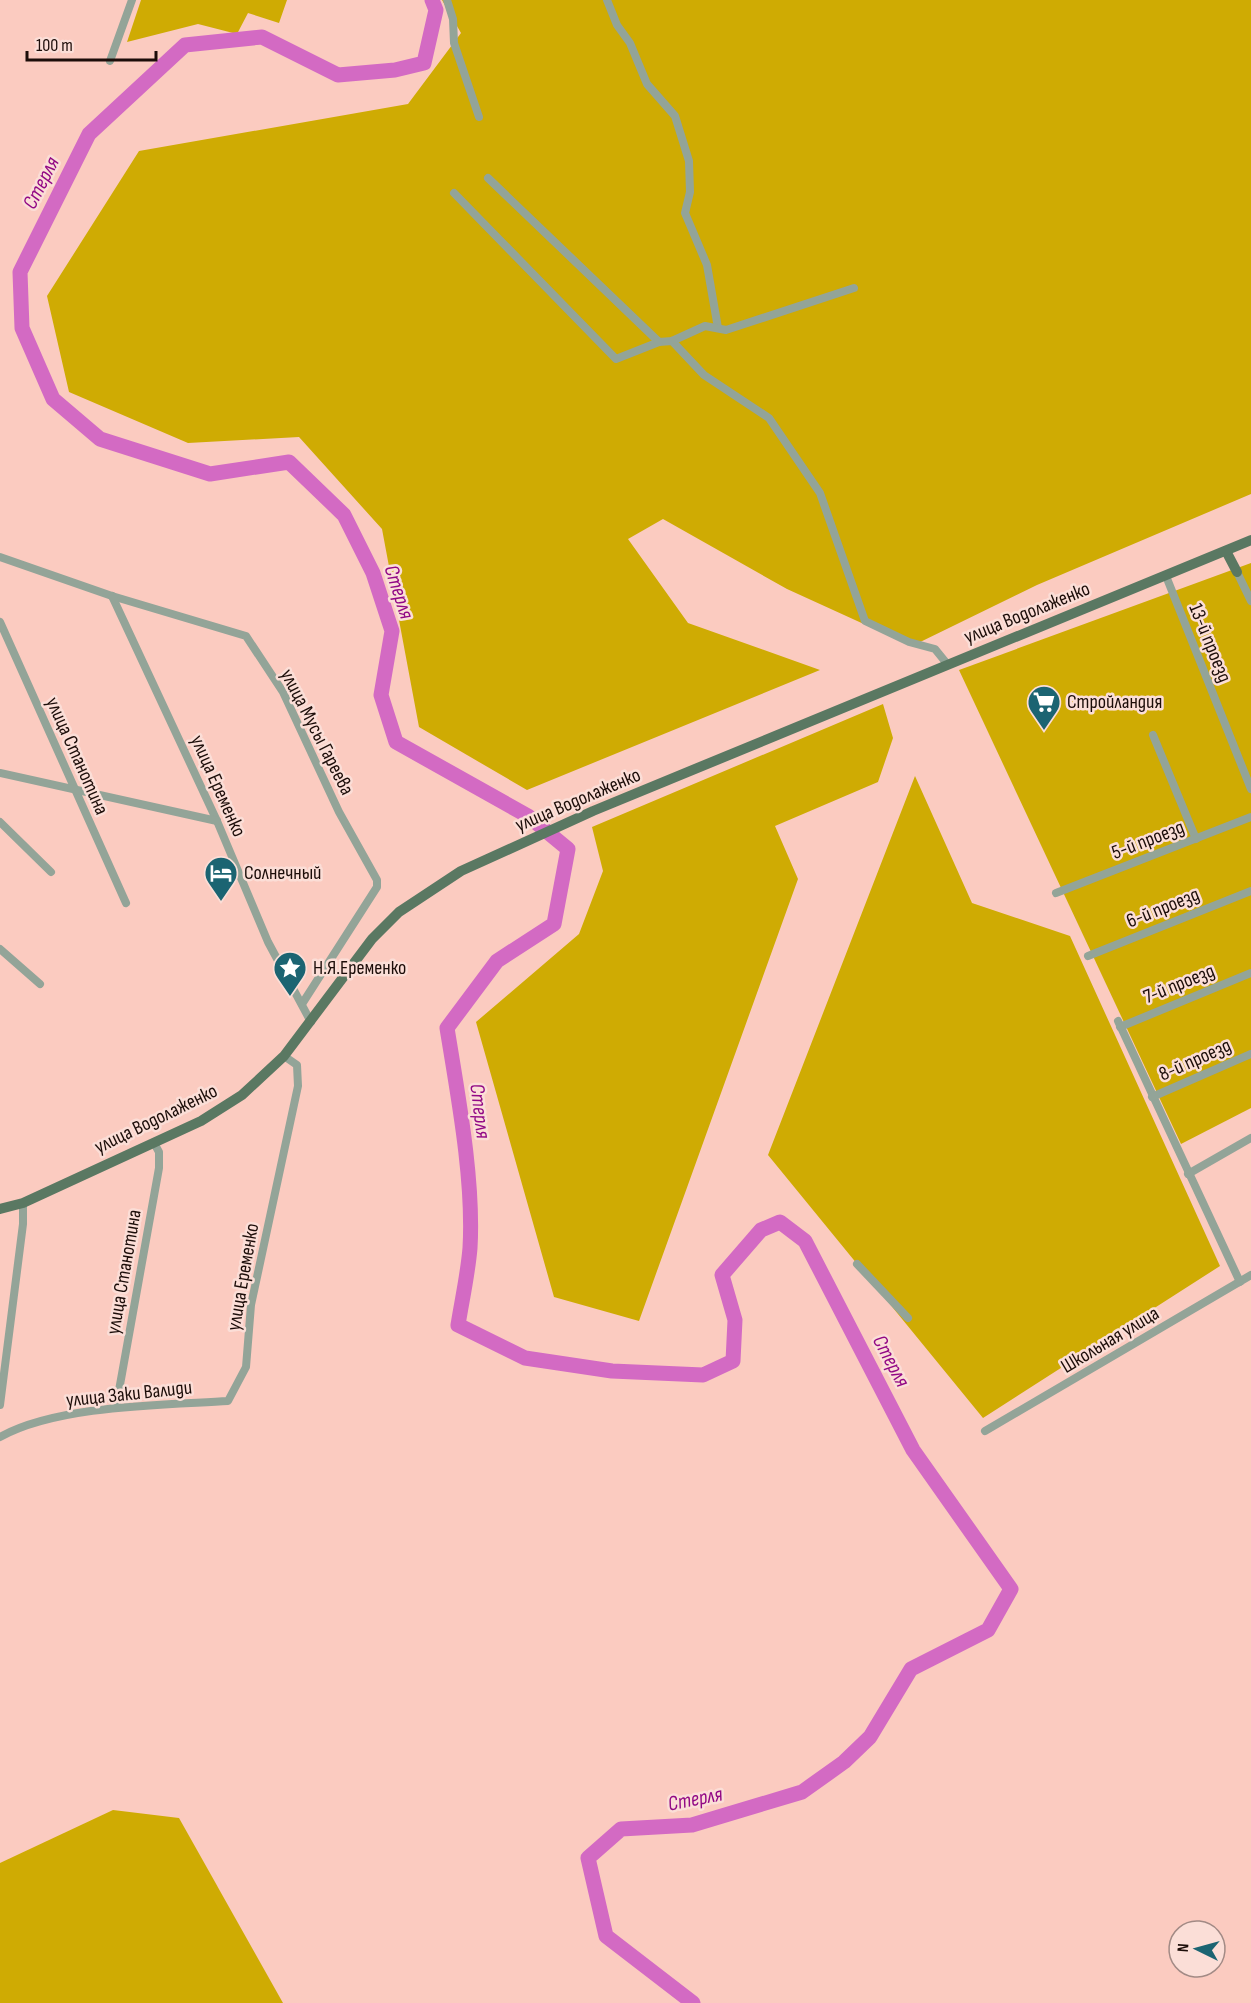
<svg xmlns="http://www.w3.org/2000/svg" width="1251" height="2003" viewBox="0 0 1251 2003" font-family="'Sofia Sans Condensed',sans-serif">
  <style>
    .green { fill: #cfab03 }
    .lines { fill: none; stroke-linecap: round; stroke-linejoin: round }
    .river { stroke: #d36ac3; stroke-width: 15 }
    .minor { stroke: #93a498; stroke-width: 8 }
    .major { stroke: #5a7862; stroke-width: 10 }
    .labels { text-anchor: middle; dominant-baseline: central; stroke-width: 5; stroke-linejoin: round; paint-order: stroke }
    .street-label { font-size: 20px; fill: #1c0d09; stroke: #fbded7 }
    .poi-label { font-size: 20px; fill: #1c0d09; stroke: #fbded7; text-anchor: start }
    .water-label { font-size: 21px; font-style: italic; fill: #920885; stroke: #fbded7 }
  </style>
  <rect width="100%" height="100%" fill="#fbcbc0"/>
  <g class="green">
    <path d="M 141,0 L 287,0 L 279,23 L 248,13 L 237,34 L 198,24 L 127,42 Z"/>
    <path d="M 442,0 L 1251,0 L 1251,494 L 1037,585 L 912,646 L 787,589 L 663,519 L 628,539 L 688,623 L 820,670 L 527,790 L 419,727 L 382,529 L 299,437 L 188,443 L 69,392 L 47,296 L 139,151 L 408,104 L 461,33 Z"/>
    <path d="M 1251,563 L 1251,1108 L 1181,1144 L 959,670 Z"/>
    <path d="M 883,704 L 893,738 L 878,782 L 775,826 L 798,879 L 639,1321 L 554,1297 L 476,1022 L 579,934 L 603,871 L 592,827 Z"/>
    <path d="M 915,776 L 972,903 L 1070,936 L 1220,1266 L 983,1418 L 768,1155 Z"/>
    <path d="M 113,1810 L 179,1818 L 283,2003 L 0,2003 L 0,1863 Z"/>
  </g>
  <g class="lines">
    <path class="river" d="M 432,0 L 436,10 L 424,63 L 395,70 L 338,75 L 262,37 L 185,45 L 89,134 L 20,272 L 22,328 L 53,399 L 100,439 L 210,474 L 289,462 L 344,515 L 373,573 L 392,631 L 381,695 L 396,742 L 528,816 L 568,849 L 554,924 L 497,961 L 447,1028 C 458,1096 474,1180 470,1248 C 468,1273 462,1300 458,1325 L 525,1358 L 612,1371 L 703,1375 L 733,1361 L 735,1320 L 722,1275 L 761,1230 L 780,1222 L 805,1241 L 913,1450 L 1011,1589 L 988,1630 L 911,1669 L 870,1737 L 844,1762 L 802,1792 L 692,1825 L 621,1829 L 588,1858 L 606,1936 L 693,2003"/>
    <g class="minor">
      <path d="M 447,0 L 453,19 L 454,43 L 479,117"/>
      <path d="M 607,0 L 617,25 L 630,43 L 647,84 L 675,116 L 689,161 L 690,192 L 685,213 L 707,265 L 718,328"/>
      <path d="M 110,61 L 132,0"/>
      <path d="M 488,178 L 659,342 L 672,341 L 705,326 L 726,330 L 854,288"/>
      <path d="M 454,193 L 616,359 L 659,342"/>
      <path d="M 672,341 L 704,375 L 769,418 L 820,493 L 865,621 L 909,642 L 935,649 L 948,665"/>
      <path d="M 0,557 L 112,596 L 246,636 L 283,692 L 339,812 L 377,880 L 377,887 L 302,1004"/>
      <path d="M 1237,572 L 1251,601"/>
      <path d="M 1166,576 L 1251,789"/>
      <path d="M 112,596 L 217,821 L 268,942 L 311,1022"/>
      <path d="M 0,622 L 126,903"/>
      <path d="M 1153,735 L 1196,839"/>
      <path d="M 0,773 L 217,821"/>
      <path d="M 0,822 L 51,872"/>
      <path d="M 1056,893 L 1251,817"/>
      <path d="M 0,949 L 40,984"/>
      <path d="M 1088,956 L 1251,891"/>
      <path d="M 1118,1021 L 1240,1282"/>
      <path d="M 1120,1027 L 1251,973"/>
      <path d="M 1152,1097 L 1251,1054"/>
      <path d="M 1188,1174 L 1251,1138"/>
      <path d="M 857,1264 L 908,1318"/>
      <path d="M 0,1405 L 23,1224 L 23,1203"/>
      <path d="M 116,1407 L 159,1168 L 159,1152 L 154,1143"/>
      <path d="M 985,1431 L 1251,1275"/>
      <path d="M 0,1437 C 57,1405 163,1405 228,1401 L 246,1367 L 251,1305 L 298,1086 L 297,1065 L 284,1056"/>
    </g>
    <g class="major">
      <path d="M 1226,551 L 1237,572"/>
      <path d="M 0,1209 L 23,1203 L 201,1121 L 242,1095 L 284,1056 L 372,939 L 399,912 L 461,871 L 593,811 L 1251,540"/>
    </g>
  </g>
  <defs>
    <symbol id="supermarket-pin" viewBox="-11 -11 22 30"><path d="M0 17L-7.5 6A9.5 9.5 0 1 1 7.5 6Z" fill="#1b6472" stroke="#fbded7"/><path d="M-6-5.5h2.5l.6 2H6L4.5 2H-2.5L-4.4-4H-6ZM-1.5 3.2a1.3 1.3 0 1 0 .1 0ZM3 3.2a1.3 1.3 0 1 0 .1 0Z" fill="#fff"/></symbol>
    <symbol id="hotel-pin" viewBox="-11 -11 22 30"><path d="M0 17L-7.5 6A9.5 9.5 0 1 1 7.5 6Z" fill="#1b6472" stroke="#fbded7"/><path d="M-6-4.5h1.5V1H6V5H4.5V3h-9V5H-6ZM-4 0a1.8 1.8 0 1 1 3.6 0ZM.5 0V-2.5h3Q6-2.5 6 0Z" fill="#fff"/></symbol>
    <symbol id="sight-pin" viewBox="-11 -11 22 30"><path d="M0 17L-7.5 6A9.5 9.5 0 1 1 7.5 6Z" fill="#1b6472" stroke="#fbded7"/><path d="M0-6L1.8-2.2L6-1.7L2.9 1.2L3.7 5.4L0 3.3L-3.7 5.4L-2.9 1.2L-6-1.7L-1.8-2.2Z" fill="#fff"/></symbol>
  </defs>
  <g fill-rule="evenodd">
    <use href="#supermarket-pin" x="1025" y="683" width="38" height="52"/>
    <use href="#hotel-pin" x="202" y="854" width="38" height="52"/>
    <use href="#sight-pin" x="271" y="949" width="38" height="52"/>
  </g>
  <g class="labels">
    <g class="street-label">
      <text transform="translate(1027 613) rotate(-22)">улица Водолаженко</text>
      <text transform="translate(1210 643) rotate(68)">13-й проезд</text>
      <text transform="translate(317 732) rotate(63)">улица Мусы Гареева</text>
      <text transform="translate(77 756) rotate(66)">улица Станотина</text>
      <text transform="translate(218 786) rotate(66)">улица Еременко</text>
      <text transform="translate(578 800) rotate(-23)">улица Водолаженко</text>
      <text transform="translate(1148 840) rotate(-21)">5-й проезд</text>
      <text transform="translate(1163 908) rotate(-22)">6-й проезд</text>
      <text transform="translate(1179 984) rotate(-22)">7-й проезд</text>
      <text transform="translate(1195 1060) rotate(-24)">8-й проезд</text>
      <text transform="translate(156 1119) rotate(-26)">улица Водолаженко</text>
      <text transform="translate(124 1272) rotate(-80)">улица Станотина</text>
      <text transform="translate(243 1277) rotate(-80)">улица Еременко</text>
      <text transform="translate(1110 1340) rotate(-31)">Школьная улица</text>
      <text transform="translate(129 1394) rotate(-6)">улица Заки Валиди</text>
    </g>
    <g class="poi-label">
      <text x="1067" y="702">Стройландия</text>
      <text x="244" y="873">Солнечный</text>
      <text x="313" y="968">Н.Я.Еременко</text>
    </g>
    <g class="water-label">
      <text transform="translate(41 183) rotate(-63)">Стерля</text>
      <text transform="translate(399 592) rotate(72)">Стерля</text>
      <text transform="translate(480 1111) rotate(83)">Стерля</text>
      <text transform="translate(891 1361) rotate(62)">Стерля</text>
      <text transform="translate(695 1799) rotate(-11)">Стерля</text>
    </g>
  </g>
  <g transform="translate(1197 1949) rotate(275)"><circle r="28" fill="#fbded7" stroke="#a28a85" stroke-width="1.5"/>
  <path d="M0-4.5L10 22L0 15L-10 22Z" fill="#1b6472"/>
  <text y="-9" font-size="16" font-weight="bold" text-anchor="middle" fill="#1c0d09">N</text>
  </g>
  <path d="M27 51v9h129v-9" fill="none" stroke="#1c0d09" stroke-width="3"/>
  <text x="36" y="51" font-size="18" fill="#1c0d09" stroke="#fbded7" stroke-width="4.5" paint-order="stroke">100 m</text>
</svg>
